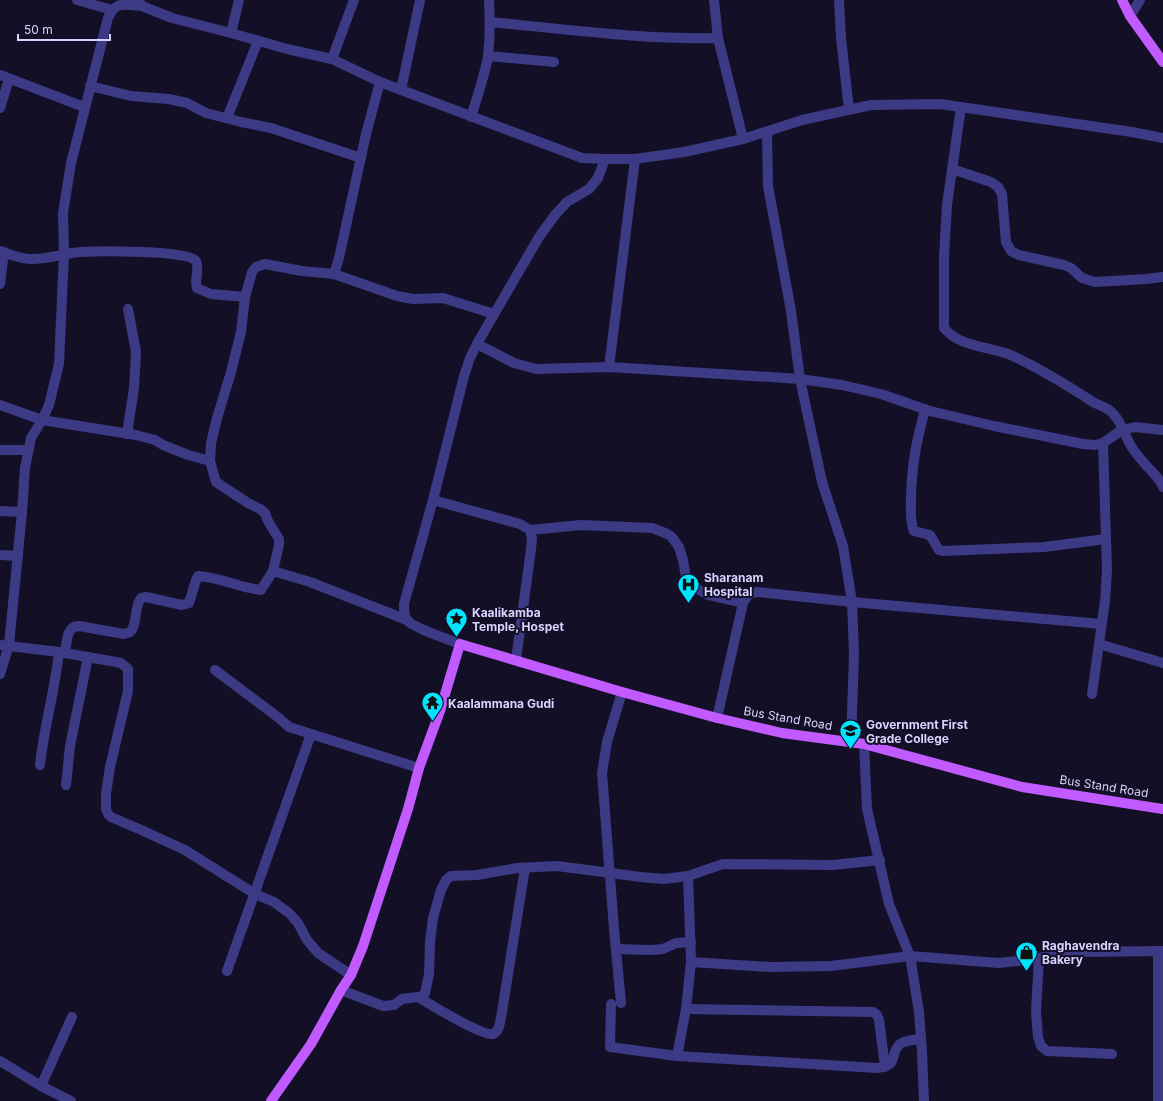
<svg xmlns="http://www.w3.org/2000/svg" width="1163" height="1101" viewBox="0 0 1163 1101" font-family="Inter,sans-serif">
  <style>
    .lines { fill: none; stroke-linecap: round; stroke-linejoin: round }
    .minor { stroke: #3d3a85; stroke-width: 10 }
    .major { stroke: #c25bff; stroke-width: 10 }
    .labels { text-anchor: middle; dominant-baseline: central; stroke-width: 4; stroke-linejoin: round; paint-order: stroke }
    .poi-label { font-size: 12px; font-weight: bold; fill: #d9d4ff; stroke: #130f26; text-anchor: start }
    .street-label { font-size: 12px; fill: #d9d4ff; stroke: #130f26 }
  </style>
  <rect width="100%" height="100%" fill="#130f26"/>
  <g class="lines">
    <g class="minor">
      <path d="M 77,0 L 112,10"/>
      <path d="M 138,0 L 142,6 L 172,18 L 231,33 L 287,49 L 332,59 L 380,82 L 582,158 L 605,159"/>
      <path d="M 714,0 L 718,38 L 743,139"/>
      <path d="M 839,0 L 841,38 L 849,110"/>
      <path d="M 1130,16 L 1140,0"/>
      <path d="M 490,22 C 566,29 642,40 718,38"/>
      <path d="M 231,33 L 239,0"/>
      <path d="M 488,56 L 554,62"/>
      <path d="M 332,59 L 354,0"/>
      <path d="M 0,75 L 84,107"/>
      <path d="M 90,86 L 131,96 L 169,99 L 187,103 L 206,113 L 241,122 L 271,128 L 361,158"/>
      <path d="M 401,90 L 420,0"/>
      <path d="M 961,107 L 947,205 L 944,256 L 944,328 C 960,348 991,346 1013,356 C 1041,369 1067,385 1093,402 C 1098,405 1104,406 1109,410 C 1120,418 1124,434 1131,446 C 1139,459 1151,470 1160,481 L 1163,487"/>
      <path d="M 0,108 L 9,79"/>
      <path d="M 471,117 C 477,98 484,77 488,57 C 490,38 490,19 489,0"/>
      <path d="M 227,118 L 258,41"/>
      <path d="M 767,132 L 768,186 L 791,311 L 800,379 L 822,482 L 843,546 L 852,602 L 854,654 L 851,743"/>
      <path d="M 952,169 L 991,182 L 998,187 L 1002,194 L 1006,242 L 1011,251 L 1019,255 L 1064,265 L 1071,268 L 1082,278 L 1095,282 L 1146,279 L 1163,277"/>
      <path d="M 0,251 C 8,254 24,260 32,259 C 49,259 65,253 81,252 C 97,251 189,250 196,261 C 200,269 194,280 197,288 L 211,294 L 245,297"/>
      <path d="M 334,274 L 339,258 L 366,134 L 380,82"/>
      <path d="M 0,284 L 4,252"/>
      <path d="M 477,344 L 514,363 L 536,369 L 609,367 L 800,379 L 842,385 L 881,394 L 930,411 L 994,426 L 1083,444 L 1095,445 L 1103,443 L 1122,430 L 1135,427 L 1163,430"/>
      <path d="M 609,367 L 635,159"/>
      <path d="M 0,405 L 42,420 L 136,435 L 155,440 L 163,445 L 188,455 L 210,461"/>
      <path d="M 925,409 C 921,426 916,443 914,460 C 912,474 908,520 914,531 L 930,535 L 939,550 L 943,551 L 1044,547 L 1106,539"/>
      <path d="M 127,434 L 134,388 L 136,352 L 128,309"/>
      <path d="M 0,450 L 29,450"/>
      <path d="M 433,500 L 520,524 L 530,530 L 532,538 L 531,549 L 516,660"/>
      <path d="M 0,511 L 22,512"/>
      <path d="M 530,530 L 581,525 L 652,528 L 665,533 L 671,536 L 679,547 L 683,560 L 686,577 L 696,588 L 708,595 L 743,603"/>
      <path d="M 0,555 L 18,556"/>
      <path d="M 407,620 L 310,582 L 273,571 L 279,545 L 279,539 L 268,521 L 265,513 L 260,509 L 248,503 L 216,482 L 210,461 L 211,443 L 217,418 L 231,372 L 241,332 L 245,297 L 252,272 L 256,267 L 265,264 L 302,271 L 334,274 L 397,296 L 413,299 L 443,298 L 494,314"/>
      <path d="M 460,644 C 448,639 413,628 407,620 C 404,615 404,609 404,604 L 433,500 L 464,376 L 470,358 L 478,342 L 539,237 L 555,215 L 567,202 L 589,189 L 598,178 L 605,159 L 635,159 L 684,152 L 743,139 L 802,120 L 871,105 L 940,104 L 1132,132 L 1163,138"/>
      <path d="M 1099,644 L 1163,663"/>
      <path d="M 0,645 L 59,652 L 116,662 L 121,663 L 128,669 L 128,691 L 110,767 L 106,794 L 106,809 L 108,814 L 111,817 L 139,829 L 185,850 L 255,894 L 274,902 L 289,913 L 298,923 L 307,940 L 318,953 L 351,975"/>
      <path d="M 65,653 C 67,642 66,626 79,626 L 124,634 C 126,633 128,633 130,632 C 137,627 134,607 141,598 L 146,597 L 182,605 L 189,603 L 196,580 L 198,576 C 220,577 240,588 261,590 L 273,571"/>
      <path d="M 215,670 L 279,718 L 289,727 L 419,768"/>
      <path d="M 0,674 L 9,645 L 22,512 L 25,468 L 31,438 L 42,420 L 49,405 L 59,364 L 64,254 L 63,213 L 71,163 L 108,18 C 116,0 125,5 142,6"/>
      <path d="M 1092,694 L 1105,601 L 1107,570 L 1103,443"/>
      <path d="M 717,718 L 743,603 L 749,594 L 757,592 L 852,602 L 1101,624"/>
      <path d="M 864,744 L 867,809 L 889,904 L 910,956 L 919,1012 L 922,1052 L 924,1101"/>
      <path d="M 40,765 C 44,727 55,690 59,652"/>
      <path d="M 66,785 L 70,746 L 88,657"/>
      <path d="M 616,949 L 651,950 L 663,949 L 676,943 L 691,942"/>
      <path d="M 1158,952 L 1158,1101"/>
      <path d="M 1039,958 L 1036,1011 L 1038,1037 L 1041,1046 L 1047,1051 L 1112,1054"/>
      <path d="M 691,962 L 769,967 L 831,966 L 910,956 L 999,963 L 1018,961 L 1079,952 L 1163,951"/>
      <path d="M 227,971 L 311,734"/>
      <path d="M 341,990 L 383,1006 L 394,1005 L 402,999 L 418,997 L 423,996 L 425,993 L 429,974 L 430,942 L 433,918 L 441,890 L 446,880 L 451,876 L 477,875 L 517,868 L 557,866 L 641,877 L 664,879 L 688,876 L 723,864 L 833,865 L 880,860"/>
      <path d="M 418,997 C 428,1003 485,1038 493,1034 C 499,1032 500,1023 501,1018 L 525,868"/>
      <path d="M 621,1003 L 614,929 L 602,773 L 607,742 L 622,692"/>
      <path d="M 611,1004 L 610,1047 L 677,1056 L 877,1068 C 899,1066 889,1056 899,1045 C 904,1040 914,1040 921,1039"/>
      <path d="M 686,1009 L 873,1012 L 877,1015 L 879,1020 L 885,1067"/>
      <path d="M 677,1056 L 686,1009 L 691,962 L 688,876"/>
      <path d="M 0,1061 L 41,1086 L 71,1101"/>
      <path d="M 41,1086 L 72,1017"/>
    </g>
    <g class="major">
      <path d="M 1122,0 L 1130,16 L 1163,62"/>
      <path d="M 271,1101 L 311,1044 L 341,990 L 351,975 L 363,946 L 408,809 L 419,768 L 440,711 L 460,644 L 622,692 L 717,718 L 782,733 L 864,744 L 1022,787 L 1163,809"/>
    </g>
  </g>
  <defs>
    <symbol id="hospital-pin" viewBox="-11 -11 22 30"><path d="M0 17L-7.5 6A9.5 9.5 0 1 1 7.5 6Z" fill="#00e5ff" stroke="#130f26"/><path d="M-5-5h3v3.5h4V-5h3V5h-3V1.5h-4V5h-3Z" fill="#111"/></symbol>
    <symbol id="sight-pin" viewBox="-11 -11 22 30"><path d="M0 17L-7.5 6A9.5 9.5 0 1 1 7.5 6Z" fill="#00e5ff" stroke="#130f26"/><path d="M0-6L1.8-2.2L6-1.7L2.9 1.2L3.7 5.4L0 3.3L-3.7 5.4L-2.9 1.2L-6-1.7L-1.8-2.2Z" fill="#111"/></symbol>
    <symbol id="temple-pin" viewBox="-11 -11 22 30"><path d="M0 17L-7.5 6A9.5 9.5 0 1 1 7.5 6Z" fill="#00e5ff" stroke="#130f26"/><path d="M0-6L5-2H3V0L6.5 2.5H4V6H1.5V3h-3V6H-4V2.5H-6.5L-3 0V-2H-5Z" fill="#111"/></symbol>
    <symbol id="university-pin" viewBox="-11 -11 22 30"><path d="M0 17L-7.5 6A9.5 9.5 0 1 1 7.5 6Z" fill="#00e5ff" stroke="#130f26"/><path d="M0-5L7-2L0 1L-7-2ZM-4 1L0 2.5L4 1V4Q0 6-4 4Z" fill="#111"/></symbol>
    <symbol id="shop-pin" viewBox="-11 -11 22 30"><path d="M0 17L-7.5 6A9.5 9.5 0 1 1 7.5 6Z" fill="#00e5ff" stroke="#130f26"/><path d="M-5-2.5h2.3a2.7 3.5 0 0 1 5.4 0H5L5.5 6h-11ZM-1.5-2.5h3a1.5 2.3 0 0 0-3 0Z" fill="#111"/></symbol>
  </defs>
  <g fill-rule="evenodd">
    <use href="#hospital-pin" x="676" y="572" width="25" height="34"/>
    <use href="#sight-pin" x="444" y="606" width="25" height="34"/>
    <use href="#temple-pin" x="420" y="690" width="25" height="34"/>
    <use href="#university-pin" x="838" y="718" width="25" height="34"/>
    <use href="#shop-pin" x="1014" y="940" width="25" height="34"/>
  </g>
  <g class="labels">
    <g class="poi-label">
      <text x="704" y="577">Sharanam<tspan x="704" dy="14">Hospital</tspan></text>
      <text x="472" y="612">Kaalikamba<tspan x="472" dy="14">Temple, Hospet</tspan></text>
      <text x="448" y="703">Kaalammana Gudi</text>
      <text x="866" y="724">Government First<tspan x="866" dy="14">Grade College</tspan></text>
      <text x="1042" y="945">Raghavendra<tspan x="1042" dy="14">Bakery</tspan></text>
    </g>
    <g class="street-label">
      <text transform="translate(788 718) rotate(10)">Bus Stand Road</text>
      <text transform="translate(1104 786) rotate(9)">Bus Stand Road</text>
    </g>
  </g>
  <path d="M18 34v6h92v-6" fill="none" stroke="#d9d4ff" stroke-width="2"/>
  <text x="24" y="34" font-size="12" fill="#d9d4ff" stroke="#130f26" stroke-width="3" paint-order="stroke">50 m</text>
</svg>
